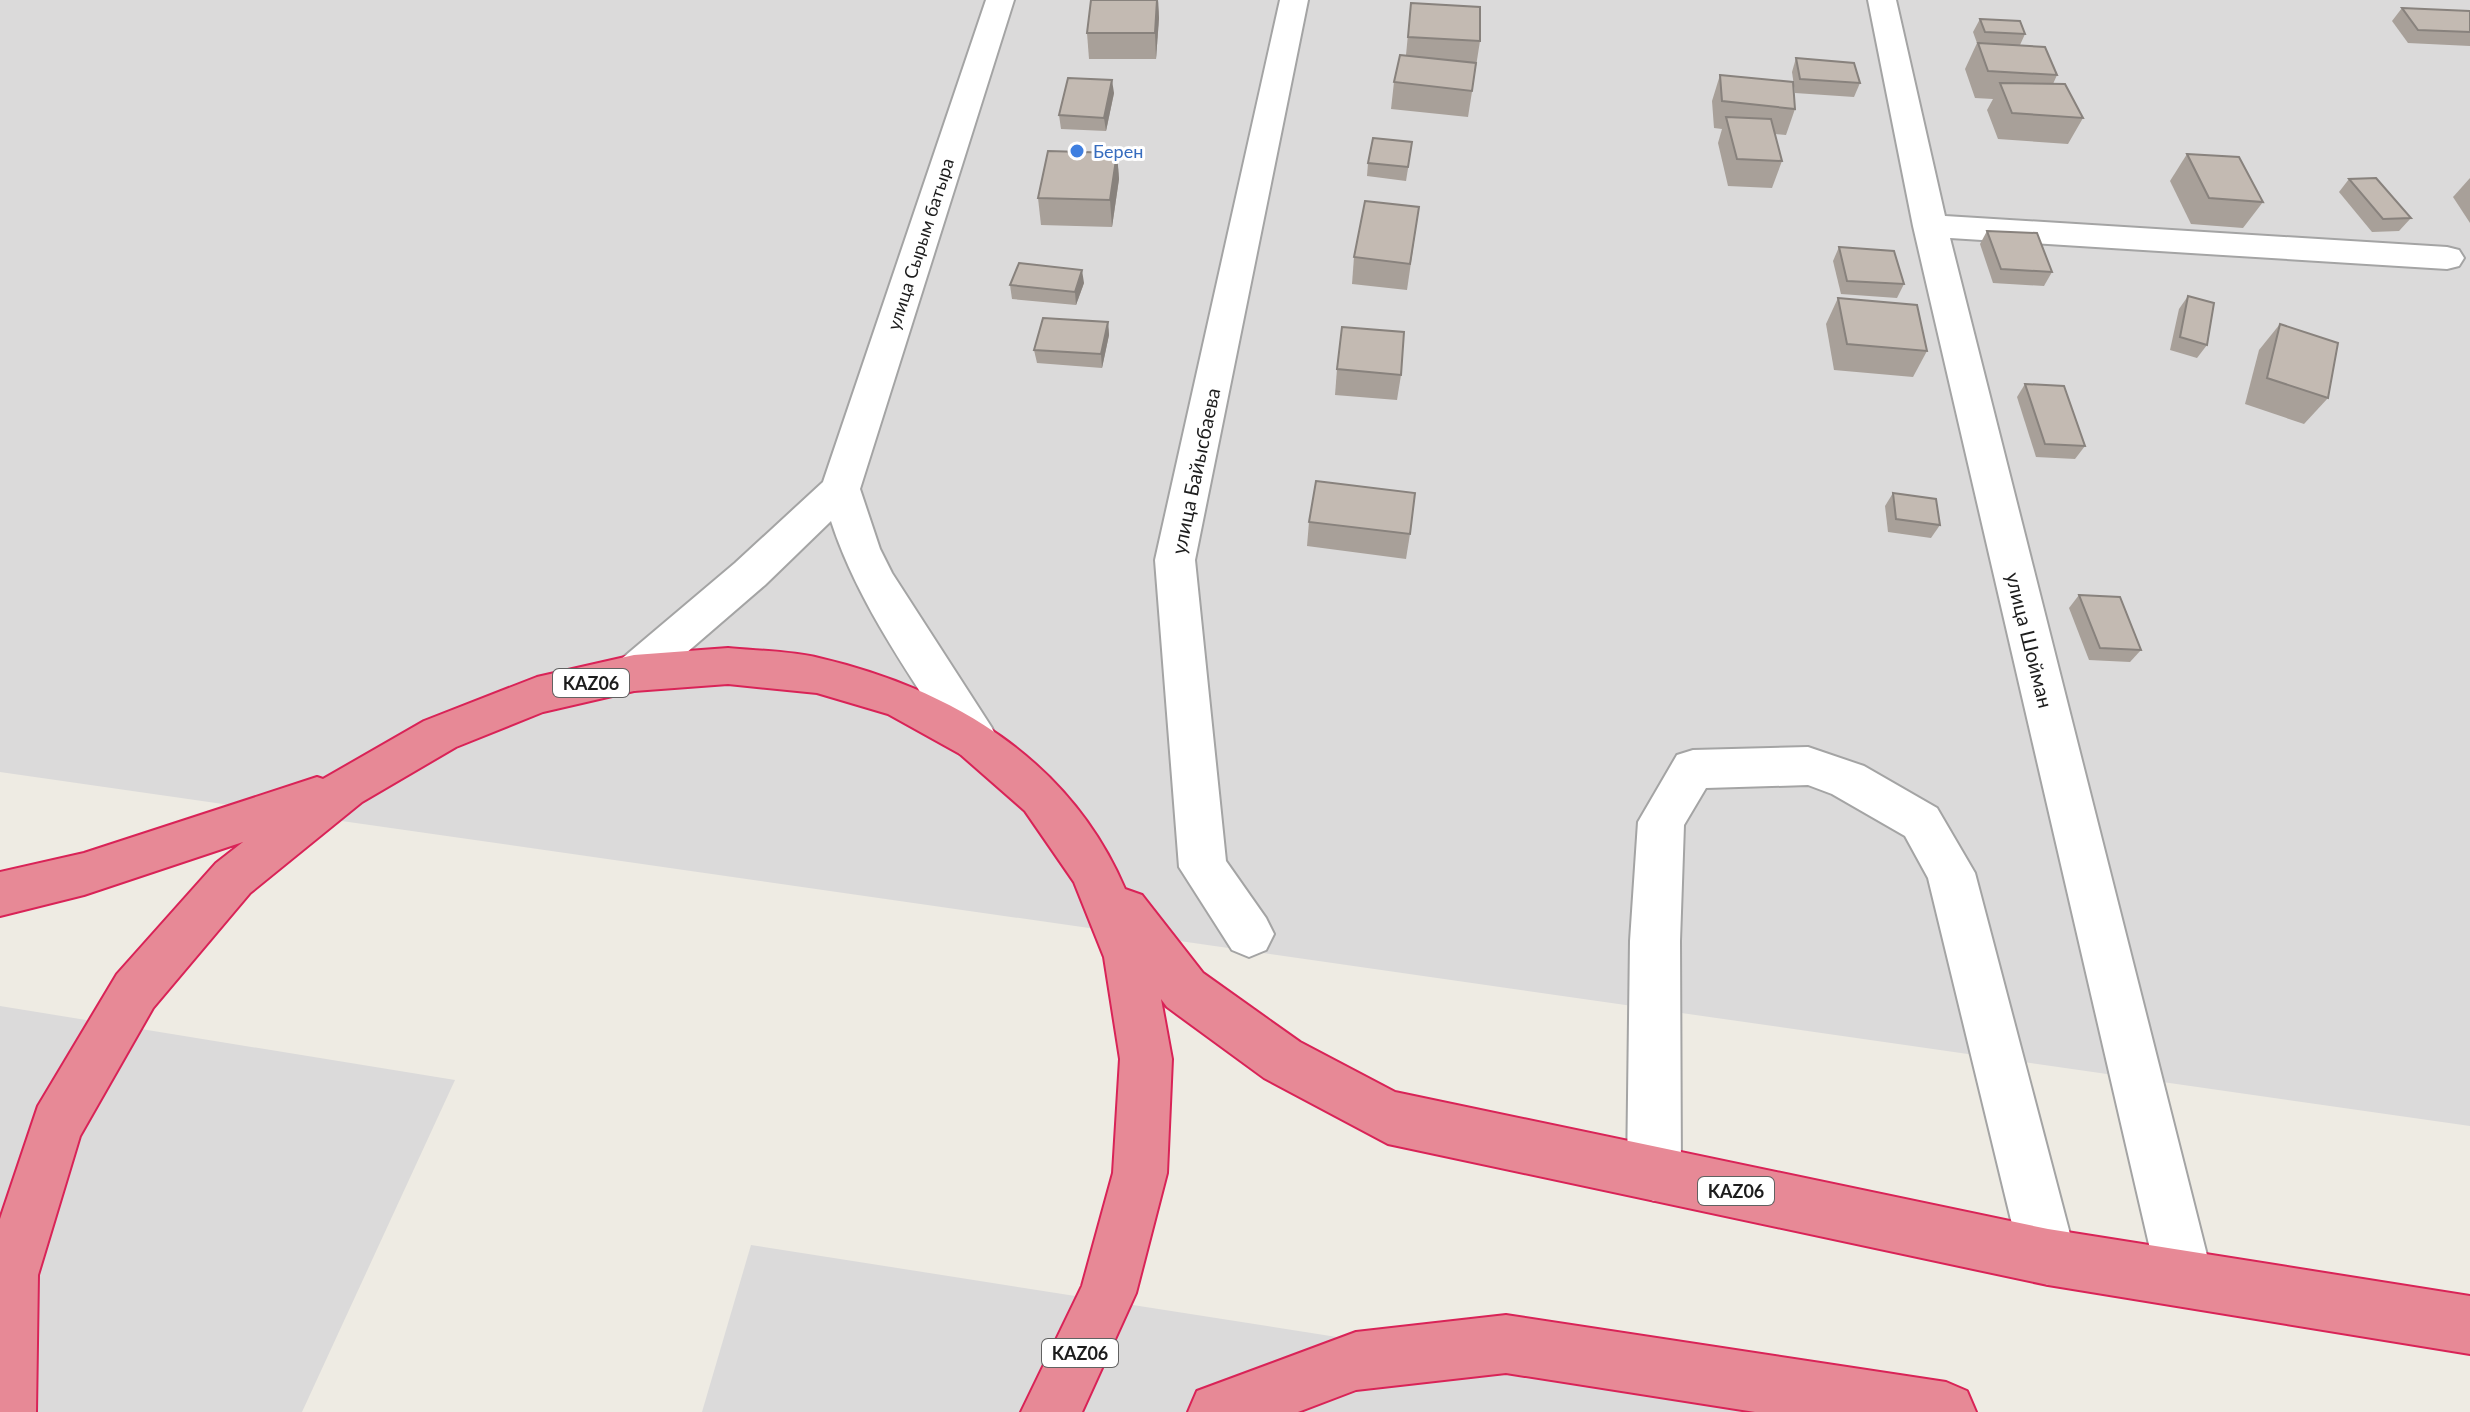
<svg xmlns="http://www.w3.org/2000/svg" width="2470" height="1412" viewBox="0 0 2470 1412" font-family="Lato,sans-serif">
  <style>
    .residential { fill: #dbdada }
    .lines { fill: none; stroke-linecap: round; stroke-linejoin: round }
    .minor-casing { stroke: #a4a4a4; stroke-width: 4 }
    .highway-casing { stroke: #d92357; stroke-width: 4 }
    .minor { fill: #fff; fill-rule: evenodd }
    .highway { fill: #e78996; fill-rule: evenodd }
    .wall { fill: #a8a099 }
    .shaded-wall { fill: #88827d }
    .building { fill: #c3bab2; stroke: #88827d; stroke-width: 2 }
    .shop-dot { fill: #3f7fe0; stroke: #fff; stroke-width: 3 }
    .labels { text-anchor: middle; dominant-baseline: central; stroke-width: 6; stroke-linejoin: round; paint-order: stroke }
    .far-shop-label { font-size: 18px; fill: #366cbe; stroke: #fff; text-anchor: start }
    .far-street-label { font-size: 18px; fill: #1d1d1d; stroke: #fff }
    .shield { fill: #fff; stroke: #616161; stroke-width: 2 }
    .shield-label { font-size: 18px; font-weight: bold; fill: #1d1d1d }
    .street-label { font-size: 20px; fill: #1d1d1d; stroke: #fff }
  </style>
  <rect width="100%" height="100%" fill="#eeebe3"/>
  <g class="residential">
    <path d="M 0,0 L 2470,0 L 2470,1126 L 0,772 Z"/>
    <path d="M 0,1006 L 455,1080 L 302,1412 L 0,1412 Z"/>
    <path d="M 751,1245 L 1814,1412 L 702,1412 Z"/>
  </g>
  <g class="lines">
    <defs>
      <g id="minor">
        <path d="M 986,0 L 1014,0 L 860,489 L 880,549 L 892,573 L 992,728 L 998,741 L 992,754 L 976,760 L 960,754 C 914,680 858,605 831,521 L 765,585 L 649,685 L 634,691 L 619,685 L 612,673 L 619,661 L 735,563 L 823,482 Z"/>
        <path d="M 1280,0 L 1308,0 L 1195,560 L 1226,861 L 1266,918 L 1274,934 L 1266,950 L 1249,957 L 1232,950 L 1179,867 L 1155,560 Z"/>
        <path d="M 1868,0 L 1896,0 L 1945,216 L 2447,247 L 2459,250 L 2464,258 L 2459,266 L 2447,269 L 1950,238 L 2213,1279 L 2205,1299 L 2185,1307 L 2165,1299 L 2157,1279 L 1913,226 Z"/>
        <path d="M 1808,747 L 1864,766 L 1937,808 L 1975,873 L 2076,1257 L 2068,1277 L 2048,1285 L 2028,1277 L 2020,1257 L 1928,878 L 1905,836 L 1832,794 L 1808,785 L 1706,788 L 1684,825 L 1680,941 L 1681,1174 L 1673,1193 L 1654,1201 L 1635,1193 L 1627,1174 L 1630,941 L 1638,822 L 1677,755 L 1693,750 Z"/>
      </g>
      <g id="highway">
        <path d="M 728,648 C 758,651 790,651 819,658 C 952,689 1070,760 1125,889 L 1142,895 L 1203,973 L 1300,1042 L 1395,1092 L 2048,1229 L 2470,1296 L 2470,1354 L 2048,1285 L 1388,1144 L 1264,1078 L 1167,1007 L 1161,999 L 1172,1059 L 1167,1173 L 1136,1293 L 1082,1412 L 1021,1412 L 1082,1286 L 1113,1173 L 1120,1059 L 1104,957 L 1074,882 L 1025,811 L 960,754 L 888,714 L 817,693 L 728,684 L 634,691 L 543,712 L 456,747 L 362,802 L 250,893 L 153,1008 L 80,1136 L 38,1275 L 36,1412 L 0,1412 L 0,1219 L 38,1106 L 117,974 L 216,863 L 243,842 L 84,895 L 0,916 L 0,872 L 84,853 L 317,777 L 323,779 L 424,721 L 537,677 L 634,655 Z"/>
        <path d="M 1506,1315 L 1946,1382 L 1967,1391 L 1976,1412 L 1755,1412 L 1506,1373 L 1356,1390 L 1298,1412 L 1188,1412 L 1197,1391 L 1356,1332 Z"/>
      </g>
    </defs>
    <use href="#minor" class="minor-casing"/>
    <use href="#highway" class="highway-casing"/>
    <use href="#minor" class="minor"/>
    <use href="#highway" class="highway"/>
  </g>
  <g class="wall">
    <path d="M 1091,0 L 1158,0 L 1159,18 L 1156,59 L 1089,59 L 1087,33 Z"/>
    <path d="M 1411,3 L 1480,41 L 1468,117 L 1391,109 L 1394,82 L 1406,55 Z"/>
    <path d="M 2402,8 L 2470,11 L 2470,46 L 2408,43 L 2392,21 Z"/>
    <path d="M 1980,19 L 2025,34 L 2020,45 L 2057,75 L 2053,84 L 2083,118 L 2068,144 L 1998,139 L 1987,110 L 1993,99 L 1975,98 L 1965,69 L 1977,43 L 1973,32 Z"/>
    <path d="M 1796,58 L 1860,83 L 1854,97 L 1795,93 L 1792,72 Z"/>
    <path d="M 1720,75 L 1795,109 L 1786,135 L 1775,134 L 1782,161 L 1772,188 L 1728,186 L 1718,143 L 1722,129 L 1714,128 L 1712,101 Z"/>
    <path d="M 1114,93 L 1106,131 L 1061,129 L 1059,115 Z"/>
    <path d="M 1117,153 L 1119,179 L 1112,227 L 1041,225 L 1038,198 Z"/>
    <path d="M 2187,154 L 2263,202 L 2243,228 L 2191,224 L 2170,181 Z"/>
    <path d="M 1410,156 L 1406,181 L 1367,176 L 1368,163 Z"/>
    <path d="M 2470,178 L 2470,223 L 2453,197 Z"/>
    <path d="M 2349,179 L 2411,218 L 2399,231 L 2372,232 L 2339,192 Z"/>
    <path d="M 1419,207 L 1407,290 L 1352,284 L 1354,257 Z"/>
    <path d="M 1987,231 L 2052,272 L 2044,286 L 1993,283 L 1980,244 Z"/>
    <path d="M 1839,247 L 1904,284 L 1897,298 L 1841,294 L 1833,261 Z"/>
    <path d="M 1084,283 L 1076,305 L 1012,299 L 1010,285 Z"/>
    <path d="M 2188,296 L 2207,345 L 2197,358 L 2170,350 L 2179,309 Z"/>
    <path d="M 1838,298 L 1927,351 L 1913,377 L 1834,370 L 1826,324 Z"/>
    <path d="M 1108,322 L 1109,335 L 1102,368 L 1037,363 L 1034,350 Z"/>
    <path d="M 2280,324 L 2328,398 L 2304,424 L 2245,404 L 2259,350 Z"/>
    <path d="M 1337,369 L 1401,375 L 1397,400 L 1335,395 Z"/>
    <path d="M 2025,384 L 2085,446 L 2075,459 L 2036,457 L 2017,397 Z"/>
    <path d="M 1893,493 L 1940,525 L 1931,538 L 1888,532 L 1885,506 Z"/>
    <path d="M 1309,522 L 1410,534 L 1406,559 L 1307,546 Z"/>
    <path d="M 2079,595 L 2141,650 L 2130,662 L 2089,660 L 2069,608 Z"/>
  </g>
  <g class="shaded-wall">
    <path d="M 1157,0 L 1158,0 L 1159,18 L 1156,59 L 1155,33 Z"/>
    <path d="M 1112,80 L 1114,93 L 1106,131 L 1104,118 Z"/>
    <path d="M 1117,153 L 1119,179 L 1112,227 L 1110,200 Z"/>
    <path d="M 1082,270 L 1084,283 L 1076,305 L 1075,292 Z"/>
    <path d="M 1108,322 L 1109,335 L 1102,368 L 1101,354 Z"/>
  </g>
  <g class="building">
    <path d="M 1091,0 L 1157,0 L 1155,33 L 1087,33 Z"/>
    <path d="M 1411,3 L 1480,7 L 1480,41 L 1408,37 Z"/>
    <path d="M 2402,8 L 2470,11 L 2470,32 L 2418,30 Z"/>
    <path d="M 1980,19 L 2020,21 L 2025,34 L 1985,32 Z"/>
    <path d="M 1978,43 L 2045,47 L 2057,75 L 1988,71 Z"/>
    <path d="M 1400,55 L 1476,63 L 1472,91 L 1394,82 Z"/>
    <path d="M 1796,58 L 1854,63 L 1860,83 L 1800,79 Z"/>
    <path d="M 1720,75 L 1793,82 L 1795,109 L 1722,101 Z"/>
    <path d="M 1068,78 L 1112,80 L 1104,118 L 1059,115 Z"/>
    <path d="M 2000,83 L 2065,84 L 2083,118 L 2012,113 Z"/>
    <path d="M 1726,117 L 1771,119 L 1782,161 L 1737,159 Z"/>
    <path d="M 1373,138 L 1412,142 L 1408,167 L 1368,163 Z"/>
    <path d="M 1048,151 L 1117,153 L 1110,200 L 1038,198 Z"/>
    <path d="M 2187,154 L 2239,157 L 2263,202 L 2209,198 Z"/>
    <path d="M 2376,178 L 2411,218 L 2383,219 L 2349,179 Z"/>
    <path d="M 1365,201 L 1419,207 L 1410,264 L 1354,257 Z"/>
    <path d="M 1987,231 L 2037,233 L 2052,272 L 2001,269 Z"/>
    <path d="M 1839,247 L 1894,251 L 1904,284 L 1847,281 Z"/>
    <path d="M 1019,263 L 1082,270 L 1075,292 L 1010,285 Z"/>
    <path d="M 2188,296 L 2214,303 L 2207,345 L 2180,337 Z"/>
    <path d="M 1838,298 L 1917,305 L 1927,351 L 1847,344 Z"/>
    <path d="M 1043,318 L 1108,322 L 1101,354 L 1034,350 Z"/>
    <path d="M 2280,324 L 2338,343 L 2328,398 L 2267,378 Z"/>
    <path d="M 1342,327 L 1404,332 L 1401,375 L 1337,369 Z"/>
    <path d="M 2025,384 L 2064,386 L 2085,446 L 2045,444 Z"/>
    <path d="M 1316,481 L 1415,493 L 1410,534 L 1309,522 Z"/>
    <path d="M 1893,493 L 1936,499 L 1940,525 L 1896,519 Z"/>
    <path d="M 2079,595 L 2120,597 L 2141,650 L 2100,648 Z"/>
  </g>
  <circle class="shop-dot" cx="1077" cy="151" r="8"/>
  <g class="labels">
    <g class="far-shop-label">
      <text x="1093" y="151">Берен</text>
    </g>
    <g class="far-street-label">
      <text transform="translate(920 244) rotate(-72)">улица Сырым батыра</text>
    </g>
    <g class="shield">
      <rect x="553" y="669" width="76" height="28" rx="6"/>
      <rect x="1698" y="1177" width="76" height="28" rx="6"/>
      <rect x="1042" y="1339" width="76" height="28" rx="6"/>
    </g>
    <g class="shield-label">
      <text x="591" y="683">KАZ06</text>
      <text x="1736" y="1191">KАZ06</text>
      <text x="1080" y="1353">KАZ06</text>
    </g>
    <g class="street-label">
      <text transform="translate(1195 471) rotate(-78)">улица Байысбаева</text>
      <text transform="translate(2030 640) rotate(76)">улица Шойман</text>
    </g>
  </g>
</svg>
